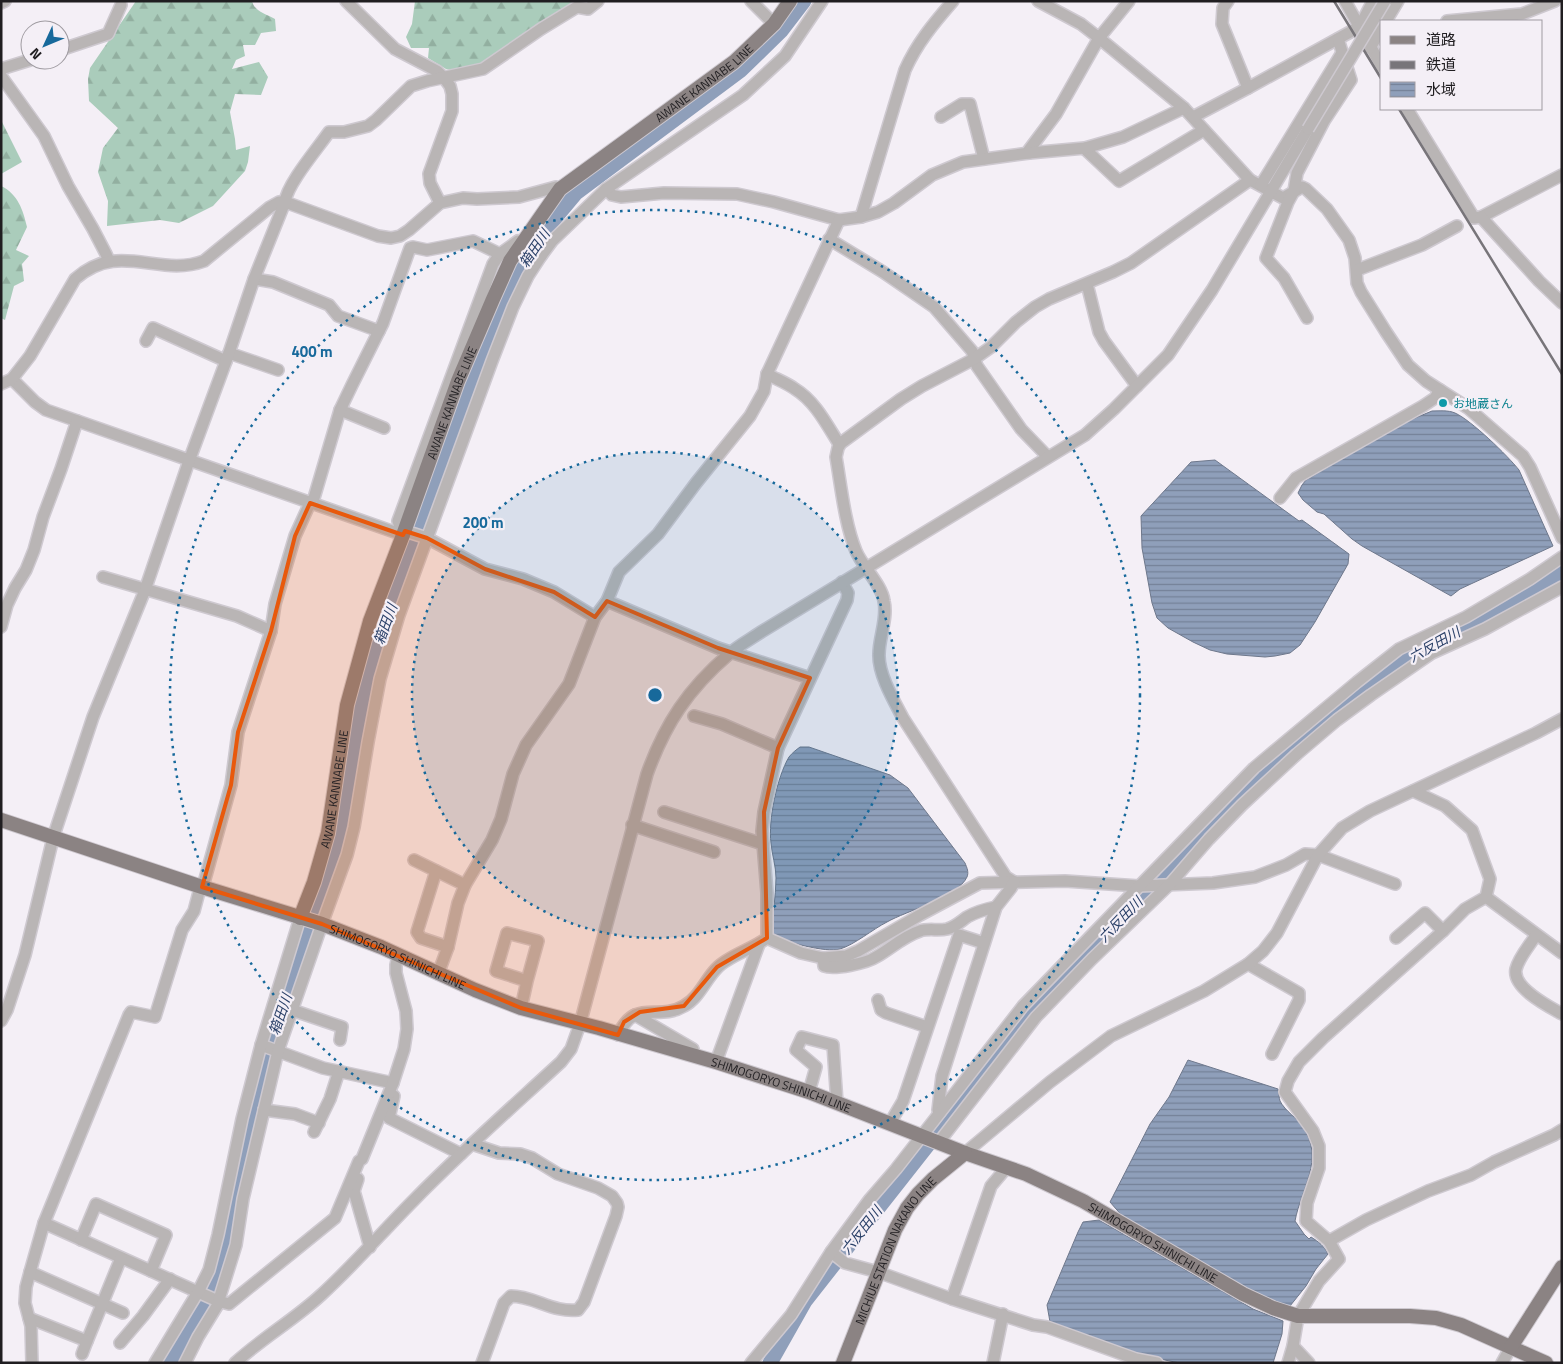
<svg xmlns="http://www.w3.org/2000/svg" width="1563" height="1364" viewBox="0 0 1563 1364" font-family="'Titillium Web','Noto Sans JP',sans-serif">
  <style>
    .forest { fill: url(#forest-firs) }
    .water { fill: url(#water-rules); stroke: #6e788c }
    .lines { fill: none; stroke-linecap: round; stroke-linejoin: round }
    .river { stroke: #8f9fba; stroke-width: 15 }
    .minor-casing { stroke: #cec9d0; stroke-width: 14 }
    .major-casing { stroke: #cec9d0; stroke-width: 16 }
    .minor { stroke: #b9b5b5; stroke-width: 11 }
    .major { stroke: #8b8383; stroke-width: 14 }
    .rail { stroke: #78757a; stroke-width: 2.5 }
    .minor-bridge-casing { stroke: #cec9d0; stroke-width: 14; stroke-linecap: butt }
    .minor-bridge { stroke: #b9b5b5; stroke-width: 11 }
    .marked { fill: #e8590c; fill-opacity: 0.2; stroke: #e8590c; stroke-width: 4; stroke-linejoin: round }
    .ring { fill: none; stroke: #17699b; stroke-width: 2.5; stroke-dasharray: 2.5 5 }
    .culture-dot { fill: #0f9aa8; stroke: #f4eff6; stroke-width: 2 }
    .labels { text-anchor: middle; dominant-baseline: central; stroke-width: 4.5; stroke-linejoin: round; paint-order: stroke }
    .street-label { font-size: 12px; fill: #201e21; stroke: #f4eff6 }
    .culture-label { font-size: 12px; fill: #0d838f; stroke: #f4eff6; text-anchor: start }
    .water-label { font-size: 14px; font-style: italic; fill: #2a4068; stroke: #f4eff6 }
    .centre { fill: #17699b; stroke: #f4eff6; stroke-width: 2.5 }
    .ring-label { font-size: 15px; text-anchor: middle; font-weight: bold; fill: #17699b; stroke: #f4eff6; stroke-width: 4.5; stroke-linejoin: round; paint-order: stroke }
  </style>
  <defs>
    <pattern id="forest-firs" width="22" height="20" patternUnits="userSpaceOnUse" patternTransform="scale(1.25)"><rect width="22" height="20" fill="#acb"/><path d="M5 1l3.5 6h-7zM16 11l3.5 6h-7z" fill="#92afa0"/></pattern>
    <pattern id="water-rules" width="6" height="5" patternUnits="userSpaceOnUse" patternTransform="scale(1.25)"><rect width="6" height="5" fill="#8f9fba"/><path d="M0 2.5h6" fill="none" stroke="#748197"/></pattern>
  </defs>
  <rect width="100%" height="100%" fill="#f4eff6"/>
  <g class="forest">
    <path d="M 136,1 L 252,1 C 254,11 266,14 275,19 L 276,31 L 261,33 L 255,45 L 243,45 L 245,56 L 236,60 L 232,69 L 259,62 L 268,77 L 261,95 L 235,94 L 230,112 L 235,139 L 236,150 L 250,146 L 248,162 L 245,171 L 213,206 L 179,223 L 160,220 L 107,226 L 108,201 L 98,172 L 103,148 L 118,128 L 89,101 L 88,79 L 90,68 Z"/>
    <path d="M 415,1 L 578,1 L 481,66 L 456,71 L 446,69 L 428,58 L 429,48 L 411,48 L 406,37 L 412,24 Z"/>
    <path d="M 1,120 L 22,162 L 1,174 Z"/>
    <path d="M 1,186 C 18,194 23,210 27,227 L 16,250 L 29,256 L 22,264 L 24,281 L 14,286 L 5,320 L 1,318 Z"/>
  </g>
  <g class="water">
    <path d="M 1432,411 C 1440,411 1448,410 1455,413 C 1471,420 1508,456 1519,470 L 1553,546 L 1460,589 L 1451,596 L 1362,546 L 1352,539 L 1324,514 L 1317,512 L 1303,500 L 1298,493 L 1302,485 L 1306,480 L 1403,423 Z"/>
    <path d="M 1215,460 L 1299,521 L 1302,520 L 1349,554 L 1348,564 L 1315,622 L 1300,645 L 1290,653 L 1275,656 L 1265,657 L 1227,654 L 1210,650 L 1193,642 L 1168,628 L 1157,618 L 1152,603 L 1142,548 L 1141,516 L 1191,462 Z"/>
    <path d="M 800,747 L 809,747 L 890,775 L 908,788 L 965,863 C 967,868 969,872 967,877 C 958,897 906,911 887,922 C 873,929 854,945 840,949 C 826,953 785,942 772,935 C 772,916 776,897 776,878 C 776,866 772,855 771,843 C 768,821 777,777 789,757 C 792,753 796,750 800,747 Z"/>
    <path d="M 1188,1060 L 1278,1089 C 1279,1093 1279,1098 1280,1101 C 1285,1111 1297,1118 1303,1127 C 1325,1160 1301,1188 1295,1221 L 1304,1234 L 1309,1239 L 1311,1237 C 1319,1242 1324,1246 1328,1254 L 1316,1269 L 1306,1286 L 1290,1306 L 1272,1302 L 1246,1288 L 1123,1217 L 1110,1202 L 1150,1124 L 1169,1097 Z"/>
    <path d="M 1099,1220 L 1253,1309 L 1283,1321 L 1282,1334 L 1273,1363 L 1180,1363 L 1134,1354 L 1050,1322 L 1047,1305 L 1078,1232 L 1083,1222 Z"/>
  </g>
  <g class="lines">
    <g class="river">
      <path d="M 169,1363 C 189,1331 209,1300 222,1265 L 271,1041 L 344,822 L 361,710 L 375,650 L 407,559 L 506,291 L 535,242 L 576,193 L 741,70 L 781,31 L 804,1"/>
      <path d="M 770,1363 L 805,1301 L 1023,1024 L 1109,930 L 1276,758 L 1420,648 L 1486,616 L 1562,572"/>
    </g>
    <defs>
      <g id="minor">
        <path d="M 346,1 L 395,49 L 437,71 L 444,78 L 450,86 L 452,94 L 452,111 L 429,174 L 430,183 L 440,203"/>
        <path d="M 751,1 L 774,24"/>
        <path d="M 1038,1 L 1081,24 L 1099,38 L 1184,108 L 1250,180 L 1283,198 L 1302,187 L 1306,189 L 1327,209 L 1349,240 L 1355,258 L 1357,283 L 1361,292 L 1386,332 L 1408,365 L 1426,381 L 1468,408 L 1523,456 L 1530,467 L 1562,538"/>
        <path d="M 1228,1 L 1223,8 L 1222,24 L 1248,88"/>
        <path d="M 1345,1 L 1382,67"/>
        <path d="M 1,3 L 5,1"/>
        <path d="M 1386,21 L 1398,1"/>
        <path d="M 1447,21 L 1522,14 L 1555,1"/>
        <path d="M 1370,48 L 1382,28"/>
        <path d="M 60,50 L 108,34 L 121,5"/>
        <path d="M 1,69 L 30,60"/>
        <path d="M 1,76 L 44,136 L 68,186 L 93,229 L 106,254 L 109,261"/>
        <path d="M 1407,109 L 1474,218 L 1481,217 L 1562,175"/>
        <path d="M 941,117 L 962,104 L 970,104 L 984,159"/>
        <path d="M 1193,117 L 1248,88 L 1352,31 L 1360,26 L 1373,1"/>
        <path d="M 1085,148 L 1087,151 L 1119,181 L 1204,130"/>
        <path d="M 1029,153 L 1029,150 L 1056,114 L 1099,38 L 1129,1"/>
        <path d="M 1261,185 L 1342,53"/>
        <path d="M 606,189 L 612,195 L 621,197 L 664,193 L 737,194 L 774,202 L 839,220 L 861,217 L 878,212 L 894,203 L 932,175 L 963,162 L 1029,153 L 1085,148 L 1123,137 L 1184,108"/>
        <path d="M 861,217 L 905,70 C 917,43 934,23 953,1"/>
        <path d="M 1481,217 L 1539,281 L 1562,303"/>
        <path d="M 829,239 L 883,272 L 934,307 L 972,351 L 977,366 L 1021,429 L 1048,457"/>
        <path d="M 1357,270 L 1422,245 L 1457,226"/>
        <path d="M 254,279 L 273,282 L 329,305 L 338,316 L 379,331"/>
        <path d="M 1087,284 L 1099,332 L 1104,341 L 1137,386"/>
        <path d="M 1307,318 L 1284,278 L 1266,258 L 1288,202 L 1294,191 L 1297,173 L 1324,121 L 1351,80 L 1338,39"/>
        <path d="M 146,341 L 153,328 L 226,361"/>
        <path d="M 229,353 L 278,370"/>
        <path d="M 767,374 C 776,379 787,383 795,389 C 815,401 827,425 839,444"/>
        <path d="M 12,379 L 35,402 L 46,410 L 403,535"/>
        <path d="M 1,384 L 12,379 L 30,356 L 75,279 C 119,240 159,278 204,261 L 270,207 L 279,202 L 285,202 L 378,236 L 391,238 L 400,236 L 409,230 L 440,203 L 463,198 L 477,199 L 519,197 L 556,187 L 560,189"/>
        <path d="M 340,410 L 384,428"/>
        <path d="M 1280,498 L 1296,478 L 1423,406 L 1435,398 L 1440,390"/>
        <path d="M 405,531 L 427,538 L 485,569 L 523,579 L 554,592 L 595,617"/>
        <path d="M 403,535 L 398,521 L 493,264 L 500,254 L 518,241 L 541,256"/>
        <path d="M 103,577 L 237,616 L 271,631"/>
        <path d="M 607,601 L 718,648 L 810,678"/>
        <path d="M 1,627 L 7,605 L 15,588 L 26,570 L 34,550 L 43,517 L 61,469 L 77,421"/>
        <path d="M 694,716 L 722,724 L 778,748"/>
        <path d="M 664,812 L 763,844"/>
        <path d="M 632,825 L 714,852"/>
        <path d="M 414,860 L 465,885"/>
        <path d="M 436,871 L 417,932 L 421,938 L 448,947"/>
        <path d="M 1014,882 L 1006,877 L 903,718 C 894,701 878,674 879,654 C 879,637 888,618 884,601 C 882,585 862,566 856,551 C 845,525 841,486 836,457 L 838,448 L 841,443 L 901,399 L 922,386 L 974,359 L 991,347 L 1016,322 L 1035,307 L 1049,299 L 1113,272 L 1131,263 L 1250,180"/>
        <path d="M 1486,897 L 1562,953"/>
        <path d="M 1536,935 C 1530,945 1519,957 1516,969 C 1512,988 1548,1006 1562,1014"/>
        <path d="M 767,938 L 801,953 L 823,958 L 846,956 L 858,951 L 920,915 L 980,883 L 1065,881 L 1139,886 L 1213,883 L 1255,877 L 1286,865 L 1305,854 L 1318,855 L 1395,884"/>
        <path d="M 1396,938 L 1425,913 L 1443,931"/>
        <path d="M 823,958 L 824,966 C 834,970 867,963 876,957 C 890,949 904,936 920,931 C 928,928 938,931 947,929 C 955,927 960,922 967,917 C 976,912 986,909 996,907"/>
        <path d="M 1248,964 L 1299,993 L 1299,1000 L 1272,1054"/>
        <path d="M 438,974 L 448,947 L 458,903 L 465,885 L 492,840 L 501,819 L 513,774 L 526,745 L 569,684 L 595,617 L 607,601 L 619,572 L 658,534 L 696,483 L 750,416 L 764,391 L 767,374 L 839,220"/>
        <path d="M 878,1000 L 881,1010 L 886,1013 L 927,1027"/>
        <path d="M 521,1008 L 527,981 L 538,941 L 507,933 L 496,971 L 527,981"/>
        <path d="M 292,1010 L 342,1027 L 340,1040"/>
        <path d="M 635,1015 L 693,1049 L 694,1056"/>
        <path d="M 1,1021 L 7,1010 L 25,955 L 53,838 L 93,717 L 145,590 L 189,461 L 229,353 L 254,279 L 285,202 C 287,184 318,148 329,132 L 344,132 L 368,126 L 376,120 L 411,86 L 427,81 L 483,69 L 541,29 L 577,7 L 588,9 L 598,1"/>
        <path d="M 618,1035 C 636,997 657,1022 684,1006 C 699,998 705,980 717,968 C 728,956 753,949 767,938 L 767,893 L 762,831 L 764,812 L 778,748 L 847,600 L 848,593 L 842,582"/>
        <path d="M 261,1045 L 323,1068 L 393,1083"/>
        <path d="M 716,1062 L 759,944"/>
        <path d="M 809,1092 L 816,1067 L 796,1050 L 802,1037 L 833,1045 L 837,1103"/>
        <path d="M 394,1096 L 389,1118 L 461,1154"/>
        <path d="M 264,1110 L 295,1114 L 319,1123"/>
        <path d="M 940,1112 L 938,1110 L 942,1076 L 996,907 L 1011,888 L 1014,882"/>
        <path d="M 890,1123 L 903,1101 L 959,935 L 984,943"/>
        <path d="M 314,1132 L 330,1099 L 339,1071"/>
        <path d="M 939,1142 L 1036,1017 L 1092,959 L 1170,884 L 1209,839 L 1242,805 L 1297,754 L 1337,720 L 1371,695 L 1432,653 L 1485,629 L 1562,587"/>
        <path d="M 472,1144 L 499,1153 L 520,1154 L 532,1158 L 558,1174 L 598,1188 L 612,1196 L 617,1203 L 618,1207 L 616,1216 L 584,1302 L 578,1310 C 553,1313 534,1296 511,1296 L 504,1303 L 482,1363"/>
        <path d="M 965,1153 L 1050,1082 L 1111,1036 L 1204,991 L 1248,964 L 1263,951 L 1277,933 L 1318,855 L 1342,828 L 1370,811 L 1536,733 L 1562,719"/>
        <path d="M 358,1179 L 354,1191 L 370,1247"/>
        <path d="M 44,1223 L 218,1301 L 229,1304 L 335,1218 L 359,1161 L 362,1159 L 393,1083 L 404,1049 L 407,1029 L 406,1011 L 396,973 L 396,965 L 398,956"/>
        <path d="M 81,1240 L 96,1204 L 166,1235 L 151,1271"/>
        <path d="M 1329,1241 L 1366,1220 L 1428,1191 L 1471,1175 L 1494,1162 L 1554,1135 L 1562,1130"/>
        <path d="M 831,1252 L 845,1263 L 878,1272 L 952,1299 L 1033,1325 L 1047,1327 L 1136,1359 L 1157,1363"/>
        <path d="M 30,1272 L 123,1313"/>
        <path d="M 952,1299 L 991,1186 L 1002,1173 L 1005,1166"/>
        <path d="M 29,1318 L 87,1341 L 121,1258"/>
        <path d="M 120,1343 L 143,1316 L 170,1279"/>
        <path d="M 1293,1346 L 1309,1363"/>
        <path d="M 82,1354 L 87,1341"/>
        <path d="M 32,1363 L 31,1326 L 25,1303 L 26,1287 L 30,1272 L 44,1223 L 129,1015 L 131,1012 L 155,1017 L 182,930 L 194,911 L 199,892 L 205,879 L 231,785 L 238,732 L 271,631 L 275,604 L 295,536 L 310,503 L 314,498 L 340,410 L 352,385 L 383,323 L 410,248 L 413,247 L 427,250 L 473,241 L 500,254"/>
        <path d="M 155,1363 L 198,1292 L 209,1270 L 218,1235 L 242,1119 L 261,1045 L 300,918"/>
        <path d="M 185,1363 L 198,1337 L 217,1306 L 236,1245 L 243,1199 L 278,1051 L 322,924 L 347,855 L 354,827 L 368,742 L 380,679 L 399,615 L 492,361 L 513,307 L 528,276 L 541,256 L 552,241 L 606,189 L 743,95 L 785,56 L 822,1"/>
        <path d="M 235,1363 C 262,1338 294,1320 321,1295 C 354,1265 383,1231 414,1200 C 461,1152 511,1108 561,1062 L 571,1049 L 580,1024 L 647,774 C 665,724 688,689 729,654 C 739,645 751,639 761,632 L 1085,435 L 1114,409 L 1168,355 L 1212,290 L 1308,129"/>
        <path d="M 751,1363 L 791,1315 L 831,1252 L 870,1199 L 896,1169 L 1023,1006 L 1254,768 L 1357,682 L 1399,649 L 1466,617 L 1530,579 L 1562,557"/>
        <path d="M 993,1363 L 1003,1314"/>
        <path d="M 1288,1363 L 1293,1346 L 1298,1316 L 1319,1281 L 1339,1259 L 1329,1241 L 1306,1221 L 1307,1203 L 1319,1168 L 1319,1146 L 1313,1131 L 1285,1092 L 1288,1081 L 1299,1062 L 1323,1038 L 1443,931 L 1465,909 L 1486,897 L 1490,879 L 1472,830 L 1445,806 L 1413,791"/>
        <path d="M 1502,1363 L 1511,1347"/>
      </g>
      <g id="major">
        <path id="s1" d="M 1,820 L 202,887 L 322,924 L 381,947 L 475,990 L 521,1008 L 599,1028 L 716,1062 L 809,1092 L 965,1153 L 1026,1174 L 1083,1201 L 1243,1294 L 1273,1308 L 1298,1316 L 1410,1316 L 1436,1318 L 1461,1325 L 1546,1363"/>
        <path id="s2" d="M 300,918 L 314,882 L 328,833 L 347,705 L 370,621 L 403,535 L 458,381 L 493,299 L 510,261 L 560,189 L 734,62 L 774,24 L 790,1"/>
        <path d="M 1511,1347 L 1562,1267"/>
        <path id="s3" d="M 843,1363 L 895,1230 L 907,1208 L 918,1194 L 933,1179 L 965,1153"/>
      </g>
    </defs>
    <use href="#minor" class="minor-casing"/>
    <use href="#major" class="major-casing"/>
    <use href="#minor" class="minor"/>
    <use href="#major" class="major"/>
    <g class="rail">
      <path d="M 1334,1 L 1382,80"/>
      <path d="M 1399,109 L 1562,374"/>
    </g>
    <defs>
      <path id="minor-bridge" d="M 1308,129 L 1385,1"/>
    </defs>
    <use href="#minor-bridge" class="minor-bridge-casing"/>
    <use href="#minor-bridge" class="minor-bridge"/>
  </g>
  <path class="marked" d="M 310,503 L 403,535 L 405,531 L 427,538 L 485,569 L 554,592 L 595,617 L 607,601 L 718,648 L 810,678 L 778,748 L 764,812 L 767,938 L 717,967 L 684,1006 L 640,1012 L 624,1022 L 618,1035 L 521,1008 L 322,924 L 202,887 L 231,785 L 238,732 L 271,631 L 295,536 Z"/>
  <circle cx="655" cy="695" r="243" fill="#17699b" fill-opacity=".12"/>
  <g class="ring">
    <circle cx="655" cy="695" r="243"/>
    <circle cx="655" cy="695" r="485"/>
  </g>
  <circle class="culture-dot" cx="1443" cy="403" r="5"/>
  <g class="labels">
    <g class="street-label">
      <text stroke="none"><textPath href="#s2" startOffset="959">AWANE KANNABE LINE</textPath></text>
      <text stroke="none"><textPath href="#s2" startOffset="539">AWANE KANNABE LINE</textPath></text>
      <text stroke="none"><textPath href="#s2" startOffset="134">AWANE KANNABE LINE</textPath></text>
      <text stroke="none"><textPath href="#s1" startOffset="420">SHIMOGORYO SHINICHI LINE</textPath></text>
      <text stroke="none"><textPath href="#s1" startOffset="825">SHIMOGORYO SHINICHI LINE</textPath></text>
      <text stroke="none"><textPath href="#s1" startOffset="1230">SHIMOGORYO SHINICHI LINE</textPath></text>
      <text stroke="none"><textPath href="#s3" startOffset="125">MICHIUE STATION NAKANO LINE</textPath></text>
    </g>
    <g class="culture-label">
      <text x="1453" y="403">お地蔵さん</text>
    </g>
    <g class="water-label">
      <text transform="translate(534 248) rotate(-56)">箱田川</text>
      <text transform="translate(385 624) rotate(-70)">箱田川</text>
      <text transform="translate(1434 644) rotate(-29)">六反田川</text>
      <text transform="translate(1120 919) rotate(-46)">六反田川</text>
      <text transform="translate(280 1014) rotate(-71)">箱田川</text>
      <text transform="translate(861 1230) rotate(-52)">六反田川</text>
    </g>
  </g>
  <circle cx="655" cy="695" r="8" class="centre"/>
  <g class="ring-label">
    <text x="312" y="357">400 m</text>
    <text x="483" y="528">200 m</text>
  </g>
  <rect width="1563" height="1364" fill="none" stroke="#201e21" stroke-width="5"/>
  <rect x="1380" y="20" width="162" height="90" fill="#f4eff6" stroke="#9f9ba1"/>
  <rect x="1390" y="36" width="25" height="8" fill="#8b8383" stroke="#9f9ba1"/>
  <text x="1426" y="45" font-size="15" fill="#201e21">道路</text>
  <rect x="1390" y="61" width="25" height="8" fill="#78757a" stroke="#9f9ba1"/>
  <text x="1426" y="70" font-size="15" fill="#201e21">鉄道</text>
  <rect x="1390" y="82" width="25" height="15" fill="url(#water-rules)" stroke="#9f9ba1"/>
  <text x="1426" y="95" font-size="15" fill="#201e21">水域</text>
  <g transform="translate(45 45) rotate(226)"><circle r="24" fill="#f4eff6" stroke="#9f9ba1"/>
  <path d="M0-4L9 19L0 12L-9 19Z" fill="#17699b"/>
  <text y="-8" font-size="14" font-weight="bold" text-anchor="middle" fill="#201e21">N</text>
  </g>
</svg>
